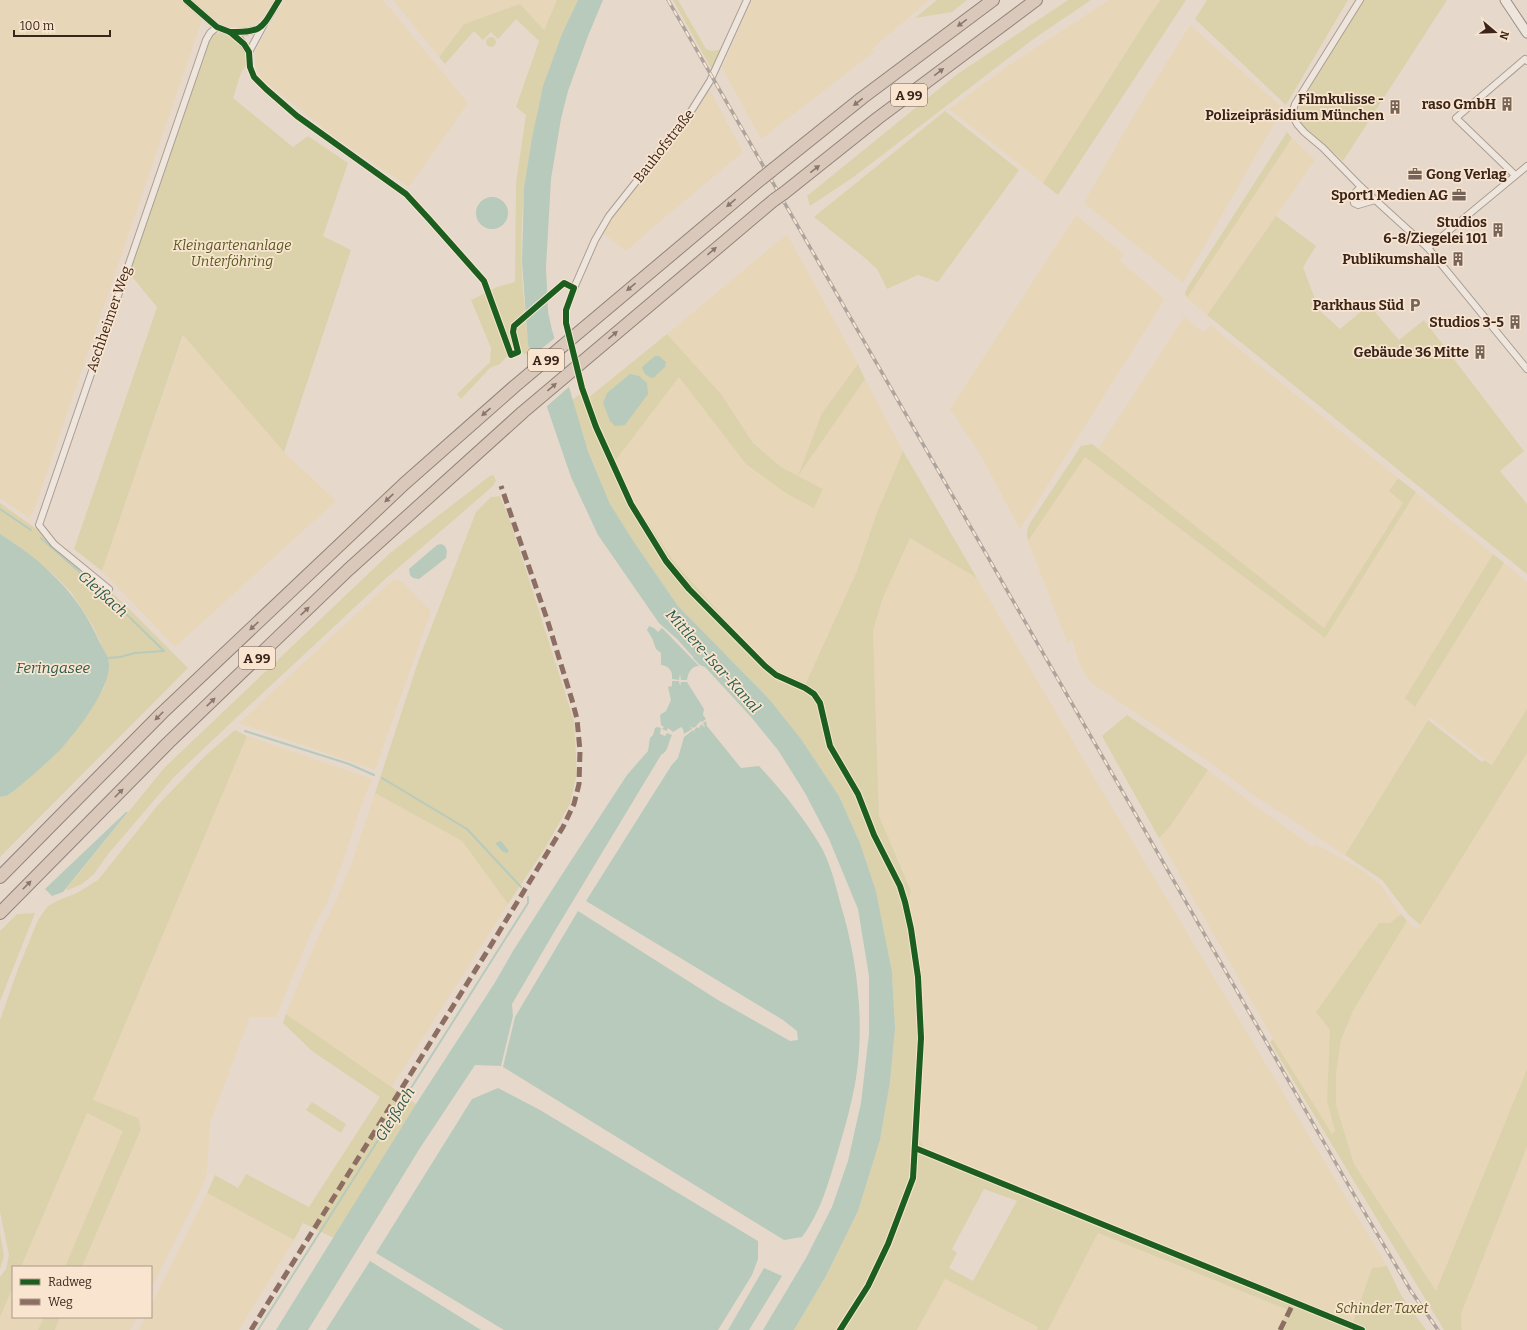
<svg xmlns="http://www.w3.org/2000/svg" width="1527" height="1330" viewBox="0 0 1527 1330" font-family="Bitter,serif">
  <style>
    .farmland { fill: #e8d6b9 }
    .green { fill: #dbd2ac; fill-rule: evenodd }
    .water { fill: #b7cabb }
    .pier { fill: #e6d9cb }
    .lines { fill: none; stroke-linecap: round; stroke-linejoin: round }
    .stream { stroke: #b7cabb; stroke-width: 2 }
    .street-casing { stroke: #ab9e94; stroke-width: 8 }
    .secondary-casing { stroke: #9b8e85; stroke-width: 11 }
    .highway-casing { stroke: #90847b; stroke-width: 14 }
    .street { stroke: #eee6dd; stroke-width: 6 }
    .secondary { stroke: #eee6dd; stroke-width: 9 }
    .highway { stroke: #dac8bb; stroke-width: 12 }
    .rail-casing { stroke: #ada49d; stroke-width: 3.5 }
    .rail { stroke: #f9e5cf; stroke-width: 2; stroke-dasharray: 6; stroke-linecap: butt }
    .highway-bridge-casing { stroke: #90847b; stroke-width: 14; stroke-linecap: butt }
    .highway-bridge { stroke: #dac8bb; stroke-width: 12 }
    .quiet { stroke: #8d6e63; stroke-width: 5; stroke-dasharray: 10 5; stroke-linecap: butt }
    .cycleway-casing { stroke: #f9e5cf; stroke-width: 8 }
    .cycleway { stroke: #1b5e20; stroke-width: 6 }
    .oneway { fill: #8a766b }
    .labels { text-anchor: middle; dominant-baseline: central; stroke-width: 3.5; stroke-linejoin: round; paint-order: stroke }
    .shield { fill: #f9e5cf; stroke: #745f51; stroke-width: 1 }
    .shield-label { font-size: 13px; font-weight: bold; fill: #3b251b }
    .poi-label { font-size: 14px; font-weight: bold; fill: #3b251b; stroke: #f9e5cf; text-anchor: end }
    .street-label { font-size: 14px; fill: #3b251b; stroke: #f9e5cf }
    .park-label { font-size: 14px; font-style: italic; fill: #565a20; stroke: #f9e5cf }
    .water-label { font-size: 15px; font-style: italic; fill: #295c4f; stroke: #f9e5cf }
  </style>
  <rect width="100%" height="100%" fill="#e6d9cb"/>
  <g class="farmland">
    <path d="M 0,0 L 274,0 L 259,21 L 247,28 L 234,27 L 222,24 L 205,11 L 34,510 L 29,518 L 0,498 Z"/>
    <path d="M 285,0 L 383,0 L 468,103 L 409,187 L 336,138 L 262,79 L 255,66 L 255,51 Z"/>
    <path d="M 393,0 L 557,0 L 544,30 L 520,4 L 464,24 L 439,57 Z"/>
    <path d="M 752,0 L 929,0 L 872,49 L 874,52 L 761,139 L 722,68 Z"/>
    <path d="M 1109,0 L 1161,0 L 1151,13 L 1043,183 L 949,109 L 1008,66 Z"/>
    <path d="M 1190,25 L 1283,108 L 1183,283 L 1084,203 L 1132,118 Z"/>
    <path d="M 709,89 L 743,152 L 658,223 L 626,251 L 603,233 L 611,217 L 680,132 Z"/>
    <path d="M 1292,138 L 1315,160 L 1207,315 L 1187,298 Z"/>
    <path d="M 1076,215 L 1124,254 L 1120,261 L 1165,299 L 1020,529 L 980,454 L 950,409 Z"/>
    <path d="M 787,234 L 858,364 L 822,413 L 799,474 L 865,379 L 903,451 L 876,515 L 857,571 L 806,683 L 778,671 L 753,650 L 675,563 L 634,502 L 615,461 L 679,376 L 746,464 L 823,489 L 781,467 L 753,443 L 721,394 L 667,334 Z"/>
    <path d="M 1184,317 L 1204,333 L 1210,325 L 1398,478 L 1389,491 L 1404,502 L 1324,629 L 1098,449 Z"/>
    <path d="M 184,335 L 284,452 L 336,501 L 175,647 L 102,571 Z"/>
    <path d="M 1085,457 L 1325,638 L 1416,492 L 1493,554 L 1405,698 L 1416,706 L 1504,563 L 1527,582 L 1527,709 L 1492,765 L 1429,717 L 1345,855 L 1252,794 L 1212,764 L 1090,682 L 1080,666 L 1072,639 L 1068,644 L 1028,541 Z"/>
    <path d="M 910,538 L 977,578 L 1098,784 L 1387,1266 L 1372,1268 L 1353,1322 L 926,1150 L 918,1139 L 925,1038 L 922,975 L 908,904 L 911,891 L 879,816 L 873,631 L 882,600 Z"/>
    <path d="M 394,579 L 402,582 L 431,611 L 375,770 L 239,723 Z"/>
    <path d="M 247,736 L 372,779 L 360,809 L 343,862 L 328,901 L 311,932 L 276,1017 L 250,1017 L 210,1123 L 207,1171 L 203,1185 L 151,1289 L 151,1267 L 82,1267 L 141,1129 L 138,1118 L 93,1100 Z"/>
    <path d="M 1527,753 L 1527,1069 L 1437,1292 L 1354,1164 L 1336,1105 L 1336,1074 L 1341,1040 L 1353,1011 L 1407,921 L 1417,929 Z"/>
    <path d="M 1208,770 L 1246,799 L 1313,847 L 1316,844 L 1364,871 L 1381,886 L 1401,914 L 1390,923 L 1330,1030 L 1327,1101 L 1335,1131 L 1332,1135 L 1273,1039 L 1159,838 L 1169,828 Z"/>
    <path d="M 375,793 L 462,841 L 508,904 L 391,1088 L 286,1014 L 318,937 L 334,905 L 352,862 Z"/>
    <path d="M 87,1113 L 124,1131 L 65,1267 L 21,1267 Z"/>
    <path d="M 1527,1147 L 1527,1330 L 1462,1330 L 1461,1314 Z"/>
    <path d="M 207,1193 L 294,1240 L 239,1330 L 139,1330 L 145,1317 L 151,1317 L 151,1305 Z"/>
    <path d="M 1098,1233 L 1288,1310 L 1278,1330 L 1048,1330 Z"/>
    <path d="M 944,1279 L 1038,1327 L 1037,1330 L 917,1330 Z"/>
    <path d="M 13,1287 L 13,1317 L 44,1317 L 38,1330 L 0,1330 L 0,1317 Z"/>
    <path d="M 60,1317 L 137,1317 L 130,1330 L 55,1330 Z"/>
  </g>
  <g class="green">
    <path d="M 557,0 L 578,0 C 565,28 553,56 544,85 C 540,96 538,109 536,121 C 523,179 518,240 524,299 C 526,317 526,336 531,354 L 529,356 L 522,352 C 519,342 513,331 520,322 L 519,317 L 511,328 L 515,347 L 500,364 L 490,368 L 461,399 L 457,394 L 490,362 L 491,348 L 471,300 L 497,287 L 515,282 L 516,183 L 526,115 L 516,107 L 539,41 L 516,19 L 498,39 L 491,32 L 483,40 L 474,31 L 445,64 L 439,57 L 464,24 L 520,4 L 544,30 Z"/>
    <path d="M 673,0 L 678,0 L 706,49 L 712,51 L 721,49 L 712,70 Z"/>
    <path d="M 937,0 L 967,0 L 952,12 L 915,18 Z"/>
    <path d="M 1068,0 L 1091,0 L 1032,40 L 855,176 L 810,206 L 807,196 L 956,75 Z"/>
    <path d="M 1161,0 L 1186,0 L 1058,195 L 1043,183 L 1151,13 Z"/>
    <path d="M 1207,0 L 1348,0 L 1286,105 L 1195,19 Z"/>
    <path d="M 1364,0 L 1447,0 L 1343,161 L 1301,124 L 1298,115 L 1300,104 L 1306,92 Z"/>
    <path d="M 221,33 C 234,39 252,47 246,65 C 245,68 242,70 241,73 C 238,81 236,90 233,98 L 293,147 L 308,136 L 348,163 L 323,236 L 351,250 L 284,452 L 183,335 L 102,571 L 74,549 L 157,307 L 128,272 L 210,38 L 213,34 Z"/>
    <circle cx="491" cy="42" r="5"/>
    <path d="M 945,111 L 1019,170 L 938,282 L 918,275 L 887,289 L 877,269 L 865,258 L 814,217 Z"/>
    <path d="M 1287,132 L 1292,138 L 1187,298 L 1185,293 L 1187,288 Z"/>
    <path d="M 1276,216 L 1316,246 L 1303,267 L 1319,310 L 1340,329 L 1369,305 L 1399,340 L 1424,320 L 1524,451 L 1500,471 L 1527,504 L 1527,574 L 1207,315 Z"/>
    <path d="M 667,334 L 721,394 L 753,443 L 781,467 L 798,476 L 822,413 L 858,364 L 865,379 L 798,476 L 823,489 L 814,508 L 787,494 L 746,464 L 679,377 L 615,461 L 634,502 L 675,563 L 753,650 L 778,671 L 806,683 L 857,571 L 876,515 L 903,451 L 977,578 L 910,538 L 882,600 L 873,631 L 879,816 L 911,891 L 908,904 L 922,975 L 925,1038 L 918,1139 L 926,1150 L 1353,1322 L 1372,1268 L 1387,1266 L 1401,1295 L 1426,1330 L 1278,1330 L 1288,1310 L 1098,1233 L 1048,1330 L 1037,1330 L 1038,1327 L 945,1279 L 917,1330 L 794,1330 L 826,1276 L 858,1211 L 880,1140 L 890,1082 L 895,1029 L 892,972 L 876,891 L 860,843 L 839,796 L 801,739 L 770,700 L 678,606 L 634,542 L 610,504 L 588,450 L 572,400 L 580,394 L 583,402 ZM 984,1189 L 1017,1201 L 973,1281 L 949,1268 L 957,1253 L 952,1249 Z"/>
    <path d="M 1092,444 L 1324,628 L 1403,503 L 1389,491 L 1398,478 L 1416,492 L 1325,638 L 1085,457 L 1028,541 C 1026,534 1027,530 1030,523 L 1081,446 Z"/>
    <path d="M 491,475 L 494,476 L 496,481 L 493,486 L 383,581 L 237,717 L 174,777 L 109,853 L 94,874 L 82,884 L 68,890 L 66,889 L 164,768 L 390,553 Z"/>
    <path d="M 500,496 L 511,523 L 574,721 L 577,773 L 570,804 L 544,850 L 508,904 L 462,841 L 375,793 L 419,659 L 476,512 L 491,497 Z"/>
    <path d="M 0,503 L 59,545 L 124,604 L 188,668 L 0,857 L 0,797 L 10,794 L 48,761 L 71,738 L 104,688 L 109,662 L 93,626 L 71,592 L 52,573 L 17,545 L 0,534 Z"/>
    <path d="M 1493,554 L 1504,563 L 1415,707 L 1405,698 Z"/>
    <path d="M 1527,709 L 1527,753 L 1420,925 L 1408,914 L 1382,880 L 1345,855 L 1428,720 L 1482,762 L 1484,760 L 1492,765 Z"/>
    <path d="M 1127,715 L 1208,770 L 1169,828 L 1159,838 L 1102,736 Z"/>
    <path d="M 235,730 L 247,736 L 93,1100 L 138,1118 L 141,1129 L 82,1267 L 65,1267 L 123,1131 L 87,1113 L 21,1267 L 13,1267 L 13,1287 L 0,1317 L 0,1277 L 6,1269 L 9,1255 L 0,1212 L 0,1020 L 18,969 L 38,920 L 48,906 L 59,900 L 77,893 L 98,880 L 158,805 L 205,756 Z"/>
    <path d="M 35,913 L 0,1001 L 0,931 L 17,914 Z"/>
    <path d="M 1401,914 L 1407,921 L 1353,1011 L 1341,1040 L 1336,1074 L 1336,1105 L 1354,1164 L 1436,1291 L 1527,1069 L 1527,1147 L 1461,1314 L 1462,1330 L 1444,1330 L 1270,1042 L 1273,1039 L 1332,1134 L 1335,1131 L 1327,1101 L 1330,1030 L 1316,1012 L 1379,923 L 1390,923 Z"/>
    <path d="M 286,1014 L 416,1104 L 334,1238 L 303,1223 L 294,1240 L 207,1193 L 215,1175 L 238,1188 L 246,1174 L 309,1207 L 380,1097 L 312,1051 L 283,1023 Z"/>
    <path d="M 312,1102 L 346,1124 L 341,1133 L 306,1110 Z"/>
    <path d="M 0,1232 L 4,1256 L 0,1269 Z"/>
    <path d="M 44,1317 L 60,1317 L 55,1330 L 38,1330 Z"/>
  </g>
  <g class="water">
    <path d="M 578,0 L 603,0 L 588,36 L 568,91 L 561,119 L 551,179 L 546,267 L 548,312 L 552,330 L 588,451 L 610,504 L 634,542 L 678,606 L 770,700 L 801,739 L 839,796 L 860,843 L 876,891 L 892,972 L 895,1029 L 890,1082 L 880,1140 L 858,1211 L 826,1276 L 794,1330 L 763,1330 L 806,1258 L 832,1207 L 848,1161 L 861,1103 L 869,1034 L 869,976 L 858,909 L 829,839 L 805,793 L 778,750 L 751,717 L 705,667 L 700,665 L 693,658 L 694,656 L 693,657 L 677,639 L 659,623 L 598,535 L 571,477 L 548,410 L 528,344 L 522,261 L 524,188 L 532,138 L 543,86 L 562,34 Z"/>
    <circle cx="492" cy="213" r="16"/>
    <path d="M 655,356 L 659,356 L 666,362 L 665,367 L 653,378 C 646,376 644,374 642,367 Z"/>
    <path d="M 630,374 L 639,376 L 647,383 L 648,394 L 625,425 L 615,426 L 610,421 L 603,403 L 607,393 Z"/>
    <path d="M 0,534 C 42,560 79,594 99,641 C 102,647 108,656 109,663 C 111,688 77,731 61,749 C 54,756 14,793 6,796 C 4,796 2,796 0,797 Z"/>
    <path d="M 441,544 L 445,546 L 447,551 L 446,558 L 419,579 L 413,578 L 410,575 L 409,569 L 437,545 Z"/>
    <path d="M 649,626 L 654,628 L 658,632 L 662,628 L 699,666 C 691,666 688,673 687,680 L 681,680 L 680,674 L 679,680 L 672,679 C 673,671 669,666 661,665 L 661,653 L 656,649 L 652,638 L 647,630 Z"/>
    <path d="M 672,681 L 679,681 L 680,686 L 681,682 L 687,682 L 704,709 L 703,715 L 706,719 L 702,722 L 701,721 L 697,725 L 696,723 L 697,726 L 693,728 L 690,726 L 692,729 L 684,734 L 683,729 L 681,727 L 673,732 L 668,728 L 667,731 L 662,729 L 664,727 L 661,725 L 660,715 L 666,711 L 671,700 L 668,687 L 672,686 Z"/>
    <path d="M 706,721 L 707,726 L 741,768 L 759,766 C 781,789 804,818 820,845 C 830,862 835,883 840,902 C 857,958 865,1020 856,1078 C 852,1103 845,1127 838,1151 C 829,1181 821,1212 802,1237 L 784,1240 L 503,1067 L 515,1017 L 578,911 L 718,1000 L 790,1041 L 798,1040 L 797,1031 L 783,1020 L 586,901 L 671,766 L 678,758 L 684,737 L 693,730 L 695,733 L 694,730 L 697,727 L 700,729 L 699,727 L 702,724 L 704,727 L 705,727 L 703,723 Z"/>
    <path d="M 657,727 L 661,728 L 660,734 L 665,736 L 667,733 L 672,735 C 668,742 669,751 661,755 L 553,934 L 512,1004 L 513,1016 L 501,1066 L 475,1065 L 420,1148 L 308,1330 L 276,1330 L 416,1104 L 494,984 L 513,951 L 561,876 L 627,775 L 648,751 L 650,738 L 653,735 L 655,728 Z"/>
    <path d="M 126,812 L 128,812 L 63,892 L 52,896 L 45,889 Z"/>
    <path d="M 501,841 L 509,851 L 507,853 L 502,851 L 496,844 L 497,842 Z"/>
    <path d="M 498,1088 L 540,1110 L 758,1241 L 758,1259 L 752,1275 L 718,1330 L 504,1330 L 376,1253 L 472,1099 Z"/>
    <path d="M 370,1261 L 481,1330 L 326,1330 Z"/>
    <path d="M 764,1268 L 782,1276 L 749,1330 L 728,1330 Z"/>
  </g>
  <g class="pier">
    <path d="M 549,292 L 550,298 L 524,319 L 523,314 Z"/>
    <path d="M 556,337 L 570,386 L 545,408 L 530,358 Z"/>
  </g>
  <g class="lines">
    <g class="stream">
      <path d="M 0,509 L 31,530"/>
      <path d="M 41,538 L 117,605 L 164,651"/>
      <path d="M 107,658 L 120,657 L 135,653 L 164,651"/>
      <path d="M 245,731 L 349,764 L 374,775"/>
      <path d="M 382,778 L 467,829 L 521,887"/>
      <path d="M 258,1330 L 528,903 L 528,897"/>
    </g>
    <defs>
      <g id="street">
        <path d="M 186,0 L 217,27 L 230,32 L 240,39 L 249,52 L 264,24"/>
        <path d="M 1360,0 L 1295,104 L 1292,114 L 1297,124 L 1304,132 L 1323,148 L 1361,187 L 1428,248 L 1527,369"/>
        <path d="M 231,32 C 264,33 263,26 279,0"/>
        <path d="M 1515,175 L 1456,118 L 1525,59 L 1527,61"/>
        <path d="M 1361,187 C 1355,192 1352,195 1354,203 L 1358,205 L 1375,200"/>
        <path d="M 1428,248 L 1527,166"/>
        <path d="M 574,288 L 595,240 L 609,216 L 688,116 L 710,81 L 747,0"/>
        <path d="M 109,589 L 54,544 L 39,525 L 206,40 L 210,33 L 217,27"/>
      </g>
      <path id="secondary" d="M 1505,0 L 1527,33"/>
      <g id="highway">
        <path d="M 771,171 L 862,98 L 993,0"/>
        <path d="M 784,193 L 878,118 L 1036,0"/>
        <path d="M 0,877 L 162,713 L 404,484 L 515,386 L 761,179"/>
        <path d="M 0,913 L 168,743 L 348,570 L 523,412 L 774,200"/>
      </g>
    </defs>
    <use href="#street" class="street-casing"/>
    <use href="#secondary" class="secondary-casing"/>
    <use href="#highway" class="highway-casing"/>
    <use href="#street" class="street"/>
    <use href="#secondary" class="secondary"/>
    <use href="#highway" class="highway"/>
    <defs>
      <path id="rail" d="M 668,0 L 1353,1193 L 1411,1291 L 1438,1330"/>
    </defs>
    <use href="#rail" class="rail-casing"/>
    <use href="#rail" class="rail"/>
    <defs>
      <g id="highway-bridge">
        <path d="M 761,179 L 771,171"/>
        <path d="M 774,200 L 784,193"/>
      </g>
    </defs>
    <use href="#highway-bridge" class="highway-bridge-casing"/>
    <use href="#highway-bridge" class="highway-bridge"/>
    <g class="quiet">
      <path d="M 251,1330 L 488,950 L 563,827 L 574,804 L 579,784 L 580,751 L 577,719 L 572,700 L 547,619 L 501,486"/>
      <path d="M 1280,1330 L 1294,1302"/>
    </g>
    <defs>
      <g id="cycleway">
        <path d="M 186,0 L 217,27 L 230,32 L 244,44 L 249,52 L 250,67 L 254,77 L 266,89 L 297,116 L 406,194 L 429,219 L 484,281 L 511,355 L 518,352 L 513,332 L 514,326 L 564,283 L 574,288 L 566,310 L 566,323 L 582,388 L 596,427 L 631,504 L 666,561 L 689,589 L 765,666 L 776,675 L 805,688 L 814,694 L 820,703 L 830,746 L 858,794 L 874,835 L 900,886 L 905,902 L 911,929 L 918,977 L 921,1038 L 913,1178 L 888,1244 L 868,1286 L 840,1330"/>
        <path d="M 230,32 C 264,33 262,27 279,0"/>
        <path d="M 915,1148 L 1362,1330"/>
      </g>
    </defs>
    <use href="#cycleway" class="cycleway-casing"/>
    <use href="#cycleway" class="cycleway"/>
  </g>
  <defs><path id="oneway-solid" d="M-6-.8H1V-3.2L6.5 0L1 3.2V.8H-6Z"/></defs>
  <g class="oneway">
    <use href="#oneway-solid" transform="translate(962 23) rotate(144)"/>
    <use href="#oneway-solid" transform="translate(939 72) rotate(-37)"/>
    <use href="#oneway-solid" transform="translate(858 102) rotate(142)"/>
    <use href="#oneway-solid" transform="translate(815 169) rotate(-38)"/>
    <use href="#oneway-solid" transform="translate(731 203) rotate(140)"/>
    <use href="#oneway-solid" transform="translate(712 251) rotate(-40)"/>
    <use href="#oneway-solid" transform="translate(631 287) rotate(140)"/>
    <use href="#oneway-solid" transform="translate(613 335) rotate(-40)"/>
    <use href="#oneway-solid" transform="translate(552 387) rotate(-40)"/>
    <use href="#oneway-solid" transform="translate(486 412) rotate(139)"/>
    <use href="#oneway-solid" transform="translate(389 498) rotate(137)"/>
    <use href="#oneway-solid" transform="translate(305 611) rotate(-44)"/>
    <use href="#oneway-solid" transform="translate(254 626) rotate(137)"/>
    <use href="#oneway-solid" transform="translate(211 702) rotate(-44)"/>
    <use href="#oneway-solid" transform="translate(159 716) rotate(135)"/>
    <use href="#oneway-solid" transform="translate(119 793) rotate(-45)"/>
    <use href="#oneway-solid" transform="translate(27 885) rotate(-45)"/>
  </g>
  <defs>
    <symbol id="building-bare" viewBox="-9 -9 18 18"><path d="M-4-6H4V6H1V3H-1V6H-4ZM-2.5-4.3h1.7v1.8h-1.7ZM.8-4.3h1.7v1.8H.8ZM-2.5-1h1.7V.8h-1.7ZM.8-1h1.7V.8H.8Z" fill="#776459" stroke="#f9e5cf" stroke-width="2.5" paint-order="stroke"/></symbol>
    <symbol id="office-bare" viewBox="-9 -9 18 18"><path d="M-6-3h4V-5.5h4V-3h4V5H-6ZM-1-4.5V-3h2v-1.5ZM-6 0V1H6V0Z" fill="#776459" stroke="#f9e5cf" stroke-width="2.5" paint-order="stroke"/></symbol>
    <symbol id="parking-bare" viewBox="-9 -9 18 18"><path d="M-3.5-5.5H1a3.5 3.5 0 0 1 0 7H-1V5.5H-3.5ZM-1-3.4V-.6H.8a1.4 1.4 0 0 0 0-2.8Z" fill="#776459" stroke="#f9e5cf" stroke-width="2.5" paint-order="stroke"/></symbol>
  </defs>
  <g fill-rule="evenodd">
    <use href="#building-bare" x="1497" y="94" width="20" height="20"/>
    <use href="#building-bare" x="1385" y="97" width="20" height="20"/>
    <use href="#office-bare" x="1405" y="164" width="20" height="20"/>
    <use href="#office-bare" x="1449" y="185" width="20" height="20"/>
    <use href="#building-bare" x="1488" y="220" width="20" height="20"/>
    <use href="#building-bare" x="1448" y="249" width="20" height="20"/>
    <use href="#parking-bare" x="1405" y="295" width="20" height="20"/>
    <use href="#building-bare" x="1505" y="312" width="20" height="20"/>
    <use href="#building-bare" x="1470" y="342" width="20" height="20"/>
  </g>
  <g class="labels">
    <g class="shield">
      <rect x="891" y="84" width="36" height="22" rx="3"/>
      <rect x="528" y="349" width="36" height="22" rx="3"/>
      <rect x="239" y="647" width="36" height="22" rx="3"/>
    </g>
    <g class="shield-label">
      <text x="909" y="95">A 99</text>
      <text x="546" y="360">A 99</text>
      <text x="257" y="658">A 99</text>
    </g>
    <g class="poi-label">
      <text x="1384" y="99">Filmkulisse -<tspan x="1384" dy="16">Polizeipräsidium München</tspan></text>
      <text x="1496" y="104">raso GmbH</text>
      <text x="1426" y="174" text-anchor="start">Gong Verlag</text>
      <text x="1448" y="195">Sport1 Medien AG</text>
      <text x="1487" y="222">Studios<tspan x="1487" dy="16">6-8/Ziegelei 101</tspan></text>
      <text x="1447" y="259">Publikumshalle</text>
      <text x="1404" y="305">Parkhaus Süd</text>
      <text x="1504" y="322">Studios 3-5</text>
      <text x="1469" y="352">Gebäude 36 Mitte</text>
    </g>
    <g class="street-label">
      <text transform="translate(664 146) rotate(-52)">Bauhofstraße</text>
      <text transform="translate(109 319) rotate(-71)">Aschheimer Weg</text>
    </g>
    <g class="park-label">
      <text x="232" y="245">Kleingartenanlage<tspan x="232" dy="16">Unterföhring</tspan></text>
      <text x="1382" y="1308">Schinder Taxet</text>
    </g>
    <g class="water-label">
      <text transform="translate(103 594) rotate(42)">Gleißach</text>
      <text transform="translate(713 661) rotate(48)">Mittlere-Isar-Kanal</text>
      <text x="53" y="668">Feringasee</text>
      <text transform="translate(395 1114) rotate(-58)">Gleißach</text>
    </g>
  </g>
  <rect x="12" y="1266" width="140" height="52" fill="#f9e5cf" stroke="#ad9887"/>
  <rect x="20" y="1279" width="20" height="6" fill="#1b5e20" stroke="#ad9887"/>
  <text x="48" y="1286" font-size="12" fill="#3b251b">Radweg</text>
  <rect x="20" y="1299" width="20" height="6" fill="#8d6e63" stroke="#ad9887"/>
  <text x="48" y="1306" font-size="12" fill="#3b251b">Weg</text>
  <g transform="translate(1495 32) rotate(109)" stroke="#f9e5cf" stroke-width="3" paint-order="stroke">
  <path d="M0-3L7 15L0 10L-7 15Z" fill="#3b251b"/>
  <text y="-6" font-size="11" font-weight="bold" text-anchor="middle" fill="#3b251b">N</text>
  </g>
  <path d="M14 30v6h96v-6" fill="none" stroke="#3b251b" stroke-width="2"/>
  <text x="20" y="30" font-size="12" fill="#3b251b" stroke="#f9e5cf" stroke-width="3" paint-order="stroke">100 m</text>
</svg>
